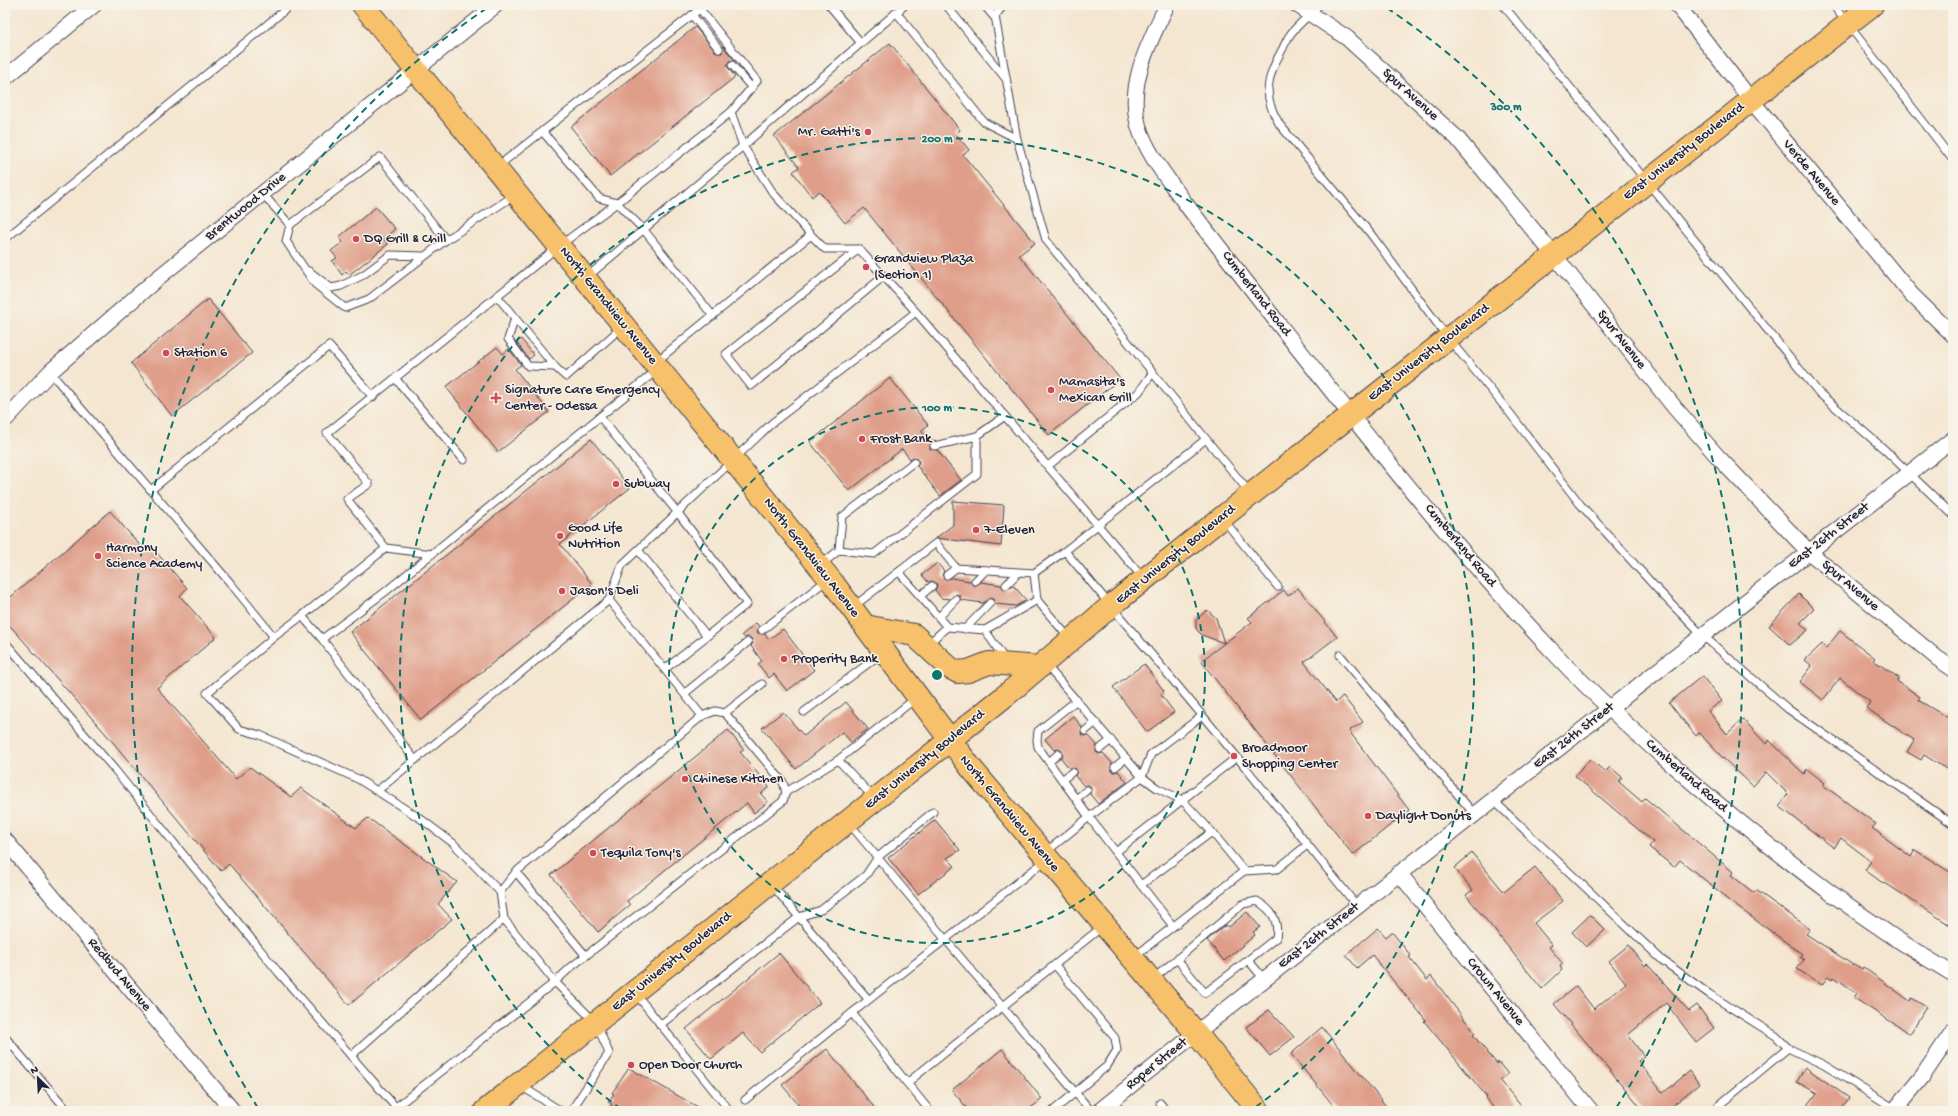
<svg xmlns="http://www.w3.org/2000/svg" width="1958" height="1116" viewBox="0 0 1958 1116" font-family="'Gochi Hand',sans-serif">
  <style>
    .building { fill: #df9e89 }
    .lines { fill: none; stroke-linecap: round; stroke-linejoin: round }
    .service-casing { stroke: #423f51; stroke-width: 9 }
    .minor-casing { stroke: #423f51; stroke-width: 17 }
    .primary-casing { stroke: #423f51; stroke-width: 24 }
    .service { stroke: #fff; stroke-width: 7 }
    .minor { stroke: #fff; stroke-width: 15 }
    .primary { stroke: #f6c16b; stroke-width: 22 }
    .ring { fill: none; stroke: #0f766e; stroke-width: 2; stroke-dasharray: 7 5 }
    .poi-dot { fill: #d1495b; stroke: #f7f3e8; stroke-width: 1.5 }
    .labels { text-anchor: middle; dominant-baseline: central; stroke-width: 3; stroke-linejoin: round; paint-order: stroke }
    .street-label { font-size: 14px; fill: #22223b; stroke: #f7f3e8 }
    .poi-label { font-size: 14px; fill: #22223b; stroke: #f7f3e8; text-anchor: start }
    .centre { fill: #0f766e; stroke: #f7f3e8; stroke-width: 2 }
    .ring-label { font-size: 12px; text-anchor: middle; font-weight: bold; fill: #0f766e; stroke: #f7f3e8; stroke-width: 3; stroke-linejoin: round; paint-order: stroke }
  </style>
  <rect width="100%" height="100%" fill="#f7f3e8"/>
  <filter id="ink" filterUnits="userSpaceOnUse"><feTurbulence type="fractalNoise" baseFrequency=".025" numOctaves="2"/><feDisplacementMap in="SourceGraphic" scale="8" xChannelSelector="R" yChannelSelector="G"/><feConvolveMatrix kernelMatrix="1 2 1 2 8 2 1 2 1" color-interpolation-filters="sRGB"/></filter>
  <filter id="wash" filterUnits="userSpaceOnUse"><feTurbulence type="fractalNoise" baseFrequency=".012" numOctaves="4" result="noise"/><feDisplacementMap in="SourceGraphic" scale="16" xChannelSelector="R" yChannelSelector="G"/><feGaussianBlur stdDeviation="0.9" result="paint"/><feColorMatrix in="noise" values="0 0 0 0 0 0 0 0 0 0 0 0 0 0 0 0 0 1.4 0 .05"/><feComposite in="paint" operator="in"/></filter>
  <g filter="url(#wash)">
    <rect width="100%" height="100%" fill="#f4e6d0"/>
    <g id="blocks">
      <g class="building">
        <path d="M 695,27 L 717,53 L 722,53 L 723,46 L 735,61 L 729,61 L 727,66 L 735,77 L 610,176 L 571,127 Z"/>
        <path d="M 890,43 L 960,130 L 956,134 L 969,150 L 963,155 L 1035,243 L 1019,255 L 1120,379 L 1049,435 L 864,208 L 845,223 L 819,191 L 812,197 L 793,172 L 799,167 L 774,136 Z"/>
        <path d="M 376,207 L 395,229 L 383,239 L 388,244 L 349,275 L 346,271 L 342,275 L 332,261 L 337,258 L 331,251 L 343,242 L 339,237 Z"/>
        <path d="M 208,299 L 252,353 L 172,416 L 131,363 Z"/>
        <path d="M 521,339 L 534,355 L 529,359 L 517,343 Z"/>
        <path d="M 497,347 L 503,354 L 509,349 L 521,365 L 515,369 L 549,412 L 498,452 L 446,387 Z"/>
        <path d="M 890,378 L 928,425 L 921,431 L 931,442 L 930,449 L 937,450 L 961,480 L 940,496 L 917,466 L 919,464 L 918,459 L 914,457 L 910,459 L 902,449 L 849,491 L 810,442 Z"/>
        <path d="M 591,439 L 630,488 L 560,544 L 592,584 L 421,720 L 350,632 Z"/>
        <path d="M 953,501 L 1004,505 L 1001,546 L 936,538 L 953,525 Z"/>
        <path d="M 110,511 L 144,550 L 150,545 L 187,588 L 180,596 L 216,637 L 157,688 L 236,779 L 250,767 L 291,797 L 301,788 L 356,828 L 368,818 L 457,882 L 438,904 L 452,919 L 349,1005 L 229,864 L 221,871 L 105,733 L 5,620 L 5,602 Z"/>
        <path d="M 937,563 L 944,571 L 942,575 L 945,579 L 951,578 L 970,581 L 974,586 L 981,582 L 1001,585 L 1005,590 L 1014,586 L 1026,600 L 1016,606 L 995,604 L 994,600 L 991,598 L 983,603 L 961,600 L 960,596 L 957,594 L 950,599 L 941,598 L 935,590 L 937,586 L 936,583 L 932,581 L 928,582 L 922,575 Z"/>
        <path d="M 1298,588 L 1337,637 L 1304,662 L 1336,702 L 1343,696 L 1363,722 L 1349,731 L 1409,810 L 1353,855 L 1201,661 L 1252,622 L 1248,618 L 1284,590 L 1288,596 Z"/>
        <path d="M 1799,594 L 1814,609 L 1800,623 L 1808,630 L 1790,645 L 1769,626 Z"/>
        <path d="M 1207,610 L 1216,618 L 1224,643 L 1202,635 L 1196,629 L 1196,620 Z"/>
        <path d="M 756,623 L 759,626 L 757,630 L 758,633 L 765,634 L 769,639 L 783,629 L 814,670 L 787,691 L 774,674 L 769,678 L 758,664 L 762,661 L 751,646 L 753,643 L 752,639 L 749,637 L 745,638 L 742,635 Z"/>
        <path d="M 1840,631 L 1875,658 L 1873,660 L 1899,678 L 1897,681 L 1920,697 L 1918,700 L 1953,721 L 1953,761 L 1948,770 L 1924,755 L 1921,760 L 1907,752 L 1914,740 L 1866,708 L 1870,702 L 1840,678 L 1823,700 L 1800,682 L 1812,666 L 1805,660 L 1822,644 L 1826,648 Z"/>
        <path d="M 1144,664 L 1164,691 L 1161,695 L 1174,712 L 1147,732 L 1113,687 Z"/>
        <path d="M 1702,676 L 1722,701 L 1708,711 L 1727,734 L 1743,719 L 1766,744 L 1769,740 L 1804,774 L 1807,769 L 1825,783 L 1823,785 L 1876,824 L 1872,828 L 1911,857 L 1915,850 L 1953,874 L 1953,927 L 1885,883 L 1884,884 L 1865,870 L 1871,861 L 1841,838 L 1834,848 L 1779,806 L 1788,794 L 1766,772 L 1753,786 L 1723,758 L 1699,733 L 1696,736 L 1669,703 Z"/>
        <path d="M 846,702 L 868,729 L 851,742 L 842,732 L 796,769 L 762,728 L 783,712 L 804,736 Z"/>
        <path d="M 1073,716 L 1082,727 L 1081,734 L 1084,736 L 1088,735 L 1097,745 L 1096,752 L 1099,754 L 1103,753 L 1112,763 L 1111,770 L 1114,772 L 1118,771 L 1127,782 L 1098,804 L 1090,794 L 1091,787 L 1088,785 L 1084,786 L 1075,776 L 1077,772 L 1076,769 L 1069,768 L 1061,758 L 1063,755 L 1062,751 L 1059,749 L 1054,750 L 1045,739 Z"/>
        <path d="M 728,730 L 744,750 L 740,752 L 769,787 L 761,794 L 768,802 L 754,813 L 747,803 L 627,901 L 630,905 L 598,932 L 551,875 Z"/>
        <path d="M 1590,759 L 1605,772 L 1610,767 L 1622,777 L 1619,782 L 1642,802 L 1645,798 L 1683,830 L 1733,872 L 1731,875 L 1754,893 L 1756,890 L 1810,929 L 1806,934 L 1853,965 L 1854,964 L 1862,969 L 1863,967 L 1910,1001 L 1912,998 L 1926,1007 L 1910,1034 L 1854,998 L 1857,993 L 1834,977 L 1832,979 L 1828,976 L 1822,985 L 1797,969 L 1804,960 L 1800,957 L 1802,954 L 1724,897 L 1725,896 L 1680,860 L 1674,867 L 1649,847 L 1653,842 L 1575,776 Z"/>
        <path d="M 935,820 L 960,850 L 947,858 L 955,866 L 918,894 L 888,858 Z"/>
        <path d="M 1472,853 L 1504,892 L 1535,867 L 1563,901 L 1534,923 L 1552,945 L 1549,947 L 1563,964 L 1560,966 L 1562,970 L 1542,989 L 1466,895 L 1473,890 L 1454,868 Z"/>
        <path d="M 1247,912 L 1260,927 L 1253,932 L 1255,935 L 1224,961 L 1207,940 L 1226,925 L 1229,927 Z"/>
        <path d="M 1590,915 L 1605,930 L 1586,947 L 1572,932 Z"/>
        <path d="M 1378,928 L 1386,937 L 1392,932 L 1411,956 L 1409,957 L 1427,980 L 1431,976 L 1475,1033 L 1473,1035 L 1497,1064 L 1498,1062 L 1508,1074 L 1500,1080 L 1525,1111 L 1496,1111 L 1486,1098 L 1487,1097 L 1424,1021 L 1426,1020 L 1372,955 L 1357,968 L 1346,955 Z"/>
        <path d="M 1629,945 L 1645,966 L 1647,964 L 1689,1011 L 1697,1005 L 1714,1028 L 1696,1042 L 1666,1003 L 1628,1035 L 1644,1056 L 1638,1061 L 1663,1093 L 1690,1071 L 1699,1084 L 1666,1111 L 1644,1111 L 1554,1004 L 1576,986 L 1594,1009 L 1626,983 L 1609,961 Z"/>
        <path d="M 779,953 L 820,1003 L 760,1052 L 743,1033 L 711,1059 L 686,1029 Z"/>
        <path d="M 1269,1010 L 1294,1037 L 1270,1056 L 1246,1027 Z"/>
        <path d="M 1322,1027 L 1390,1111 L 1338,1111 L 1291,1054 Z"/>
        <path d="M 827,1049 L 877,1111 L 804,1111 L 782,1085 Z"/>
        <path d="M 1002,1049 L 1042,1099 L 1027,1111 L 969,1111 L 952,1090 Z"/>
        <path d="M 1805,1067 L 1849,1098 L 1840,1111 L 1804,1111 L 1817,1093 L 1797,1082 Z"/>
        <path d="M 629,1068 L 705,1111 L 608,1111 L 612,1104 L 608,1102 L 614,1094 L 612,1093 Z"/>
      </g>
    </g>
  </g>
  <g filter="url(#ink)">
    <use href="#blocks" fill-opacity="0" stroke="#423f51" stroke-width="1"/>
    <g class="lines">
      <defs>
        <g id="service">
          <path d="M 829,5 L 861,43 L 905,5"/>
          <path d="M 946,5 L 1006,79"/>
          <path d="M 984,5 L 994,17 L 1004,5"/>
          <path d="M 1319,5 C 1311,14 1301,22 1293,31 C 1288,36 1285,44 1282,50 C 1266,78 1262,97 1280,125 L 1370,233 L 1448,338 L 1509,412 L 1580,504 L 1658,590 L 1702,635 L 1788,709 L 1953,824"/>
          <path d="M 1503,5 L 1819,393 L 1884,449 L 1953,515"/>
          <path d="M 1833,5 L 1953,160"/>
          <path d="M 692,15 L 719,49"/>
          <path d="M 995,16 L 1017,139"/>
          <path d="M 732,65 L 752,88"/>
          <path d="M 542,131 L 599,198 L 617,203 L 644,230 L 713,316"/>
          <path d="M 498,166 L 705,5"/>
          <path d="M 263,194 L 290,225 L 380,157 L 446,240"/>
          <path d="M 290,225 L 286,241 L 315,284 L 345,308 L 369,299 L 446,240 L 515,195"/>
          <path d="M 5,239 L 291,5"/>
          <path d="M 859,249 L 726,354 L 751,386 L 884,276"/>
          <path d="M 309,271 L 331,288 L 341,286 L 363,275 L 390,255 L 424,256"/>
          <path d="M 587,277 L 743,146 L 861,43"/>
          <path d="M 497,296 L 555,367 L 566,377 L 622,327"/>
          <path d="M 916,312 L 1143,578"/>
          <path d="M 515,318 L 508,339 L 528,366 L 555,367"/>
          <path d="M 657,361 L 811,235 L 773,193 L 743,146 L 731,112"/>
          <path d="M 50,372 L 232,585 L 274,637"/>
          <path d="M 395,378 L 464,460"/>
          <path d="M 600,417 L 678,513 L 747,604 L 707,636 L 638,550"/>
          <path d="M 1206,439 L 1250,493"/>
          <path d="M 934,446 L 977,436 L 1005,416"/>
          <path d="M 1048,466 L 1139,392 L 1153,372"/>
          <path d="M 151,490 L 329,346 L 373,397"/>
          <path d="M 1223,519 L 1278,587"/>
          <path d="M 386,548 L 347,499 L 369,484 L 327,433 L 559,246 L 617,203 L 731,112 L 757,81 L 700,9"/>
          <path d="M 839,550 L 874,554 L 977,474 L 977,436"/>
          <path d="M 1065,551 L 1237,757 L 1357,906"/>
          <path d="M 821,565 L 839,550 L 842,517 L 914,462"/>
          <path d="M 899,572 L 947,627 L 928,644"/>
          <path d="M 947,575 L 956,568"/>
          <path d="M 975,581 L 986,570"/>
          <path d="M 1006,585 L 1018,573"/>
          <path d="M 920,596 L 932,586"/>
          <path d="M 609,600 L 702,716"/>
          <path d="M 1037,600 L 1069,638"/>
          <path d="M 853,607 L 936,543 L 956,568 L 1034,573 L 1065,551 L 1206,439 L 1046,240 L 1017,139 L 984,122 L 896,12"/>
          <path d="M 302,616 L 386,548 L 432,554"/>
          <path d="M 939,617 L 956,599"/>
          <path d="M 947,627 L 985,630 L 1005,660"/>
          <path d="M 965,629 L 990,603"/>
          <path d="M 762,630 L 827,580"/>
          <path d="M 985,630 L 1037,600 L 1034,573"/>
          <path d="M 322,639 L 385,592 L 657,370"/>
          <path d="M 5,642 L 115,770 L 279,973 L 399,1111"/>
          <path d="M 1340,655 L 1475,815"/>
          <path d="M 1046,665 L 1142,777 L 1151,754 L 1202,716"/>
          <path d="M 665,669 L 707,636"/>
          <path d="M 685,693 L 748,642"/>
          <path d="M 804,712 L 882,653"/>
          <path d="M 725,713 L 762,684"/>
          <path d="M 1085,731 L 1096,722"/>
          <path d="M 1100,749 L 1111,740"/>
          <path d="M 415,760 L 609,600 L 622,565 L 772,423 L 916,312 L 859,249 L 825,249 L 811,235"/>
          <path d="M 838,760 L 916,698"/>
          <path d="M 1049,762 L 1058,754"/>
          <path d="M 1115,767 L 1126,758"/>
          <path d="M 1062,780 L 1072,772"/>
          <path d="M 377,791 L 415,760 L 322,639 L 302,616 L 274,637 L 207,693 L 239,729 L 260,735 L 358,779 L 421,819 L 453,843 L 500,892 L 504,919 L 555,982 L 596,1023 L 609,1053 L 571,1111"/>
          <path d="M 786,792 L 838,760 L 874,798"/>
          <path d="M 1076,799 L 1087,790"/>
          <path d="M 1493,800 L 1662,960 L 1709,994 L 1776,1036 L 1788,1048 L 1824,1065 L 1897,1110"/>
          <path d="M 849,823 L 945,939 L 1091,1111"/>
          <path d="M 1212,832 L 1141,885 L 1089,817 L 1142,777 L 1157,788 L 1182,800 L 1212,832 L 1244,871"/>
          <path d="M 1046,852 L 1089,817 L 1038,747 L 1037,740 L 1038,731 L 1077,700"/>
          <path d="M 1116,852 L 1237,757"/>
          <path d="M 516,872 L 586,956"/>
          <path d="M 772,885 L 868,999"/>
          <path d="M 1141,885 L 1173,926"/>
          <path d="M 1134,957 L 1244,871 L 1277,869 L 1307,845"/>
          <path d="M 1177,959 L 1205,993 L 1248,960"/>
          <path d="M 1153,979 L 1243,904 L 1257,901 C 1272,910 1279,920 1276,938 L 1248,960 L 1264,979"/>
          <path d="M 636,994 L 730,1111"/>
          <path d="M 660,1025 L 799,917 L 821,910 L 866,875 L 878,857 L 933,812"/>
          <path d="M 5,1037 L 68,1111"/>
          <path d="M 351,1056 L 504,919"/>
          <path d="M 907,1083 L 852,1013 L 1046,860"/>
          <path d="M 521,1086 L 561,1111"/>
          <path d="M 745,1100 L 852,1013"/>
          <path d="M 1160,1103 L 1166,1111"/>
          <path d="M 396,1107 L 555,982 L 570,968 L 783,801 L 786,792 L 783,782 L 725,713 L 715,711 L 702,716 L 516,872 L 500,892"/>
          <path d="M 930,1111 L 907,1083 L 1102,927"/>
          <path d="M 1053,1111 L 1107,1066 L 1117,1050 L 1115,1038 L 1055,965"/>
          <path d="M 1712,1111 L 1788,1048"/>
        </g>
        <g id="minor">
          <path d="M 1167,5 C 1150,41 1127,83 1138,124 C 1146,153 1168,179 1185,203 C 1213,240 1242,276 1270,313 C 1362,430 1455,549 1558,657 C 1608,710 1663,758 1718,804 C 1793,866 1869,925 1953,974"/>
          <path d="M 1297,5 L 1347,38 L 1457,138 L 1554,255 L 1675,408 L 1719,458 L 1809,552 L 1937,658 L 1953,669"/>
          <path d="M 1677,5 L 1751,100 L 1911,294 L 1953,335"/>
          <path d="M 5,78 L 94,5"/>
          <path d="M 5,420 L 50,372 L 159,277 L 496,5"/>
          <path d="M 5,840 L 233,1111"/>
          <path d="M 1399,873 L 1591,1111"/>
          <path d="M 1099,1111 L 1196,1033 L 1953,439"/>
          <path d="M 1894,1111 L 1922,1077 L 1953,1031"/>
        </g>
        <g id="primary">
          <path d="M 363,5 L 833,583 L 971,768 L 1196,1033 L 1259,1111"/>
          <path d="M 865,626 L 914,635 L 950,668 L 958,672 L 968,671 L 989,663 L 1040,667"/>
          <path d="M 485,1111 L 1005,696 L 1112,605 L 1351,415 L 1872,5"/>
        </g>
      </defs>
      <use href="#service" class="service-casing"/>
      <use href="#minor" class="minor-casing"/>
      <use href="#primary" class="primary-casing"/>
      <use href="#service" class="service"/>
      <use href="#minor" class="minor"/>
      <use href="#primary" class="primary"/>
    </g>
  </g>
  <g class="ring">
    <circle cx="937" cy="675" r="268"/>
    <path d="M621 1109A537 537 0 1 1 1253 1109"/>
    <path d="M258 1108A805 805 0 0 1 487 8M1387 8A805 805 0 0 1 1616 1108"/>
  </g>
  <g class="poi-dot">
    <circle cx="868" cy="132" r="4"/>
    <circle cx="356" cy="239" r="4"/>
    <circle cx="866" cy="267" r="4"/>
    <circle cx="166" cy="353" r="4"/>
    <circle cx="1051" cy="390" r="4"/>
    <path d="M494 392h4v4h4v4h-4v4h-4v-4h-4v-4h4z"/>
    <circle cx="862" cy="439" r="4"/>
    <circle cx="616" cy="484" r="4"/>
    <circle cx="976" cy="530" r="4"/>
    <circle cx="560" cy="536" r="4"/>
    <circle cx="98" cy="556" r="4"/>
    <circle cx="562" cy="591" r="4"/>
    <circle cx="784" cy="659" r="4"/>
    <circle cx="1234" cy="756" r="4"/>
    <circle cx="685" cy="779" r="4"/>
    <circle cx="1368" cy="816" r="4"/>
    <circle cx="593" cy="853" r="4"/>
    <circle cx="631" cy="1065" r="4"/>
  </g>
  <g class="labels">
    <g class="street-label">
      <text transform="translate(1410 95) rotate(42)">Spur Avenue</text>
      <text transform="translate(1684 152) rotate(-38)">East University Boulevard</text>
      <text transform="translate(1811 173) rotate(50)">Verde Avenue</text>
      <text transform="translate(246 207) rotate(-39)">Brentwood Drive</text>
      <text transform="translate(1256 294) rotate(52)">Cumberland Road</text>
      <text transform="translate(608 306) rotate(51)">North Grandview Avenue</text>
      <text transform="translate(1621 340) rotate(52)">Spur Avenue</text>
      <text transform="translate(1429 353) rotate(-38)">East University Boulevard</text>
      <text transform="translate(1829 536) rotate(-38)">East 26th Street</text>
      <text transform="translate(1460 546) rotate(50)">Cumberland Road</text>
      <text transform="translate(1176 555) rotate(-39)">East University Boulevard</text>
      <text transform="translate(811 558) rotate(52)">North Grandview Avenue</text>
      <text transform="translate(1850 586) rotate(40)">Spur Avenue</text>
      <text transform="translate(1574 736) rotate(-38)">East 26th Street</text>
      <text transform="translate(925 760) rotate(-39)">East University Boulevard</text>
      <text transform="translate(1686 776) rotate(41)">Cumberland Road</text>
      <text transform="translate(1009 814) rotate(50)">North Grandview Avenue</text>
      <text transform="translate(1319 936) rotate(-38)">East 26th Street</text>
      <text transform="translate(672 962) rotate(-39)">East University Boulevard</text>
      <text transform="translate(119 975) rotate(50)">Redbud Avenue</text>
      <text transform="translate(1495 992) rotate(51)">Crown Avenue</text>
      <text transform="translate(1157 1064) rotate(-39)">Roper Street</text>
    </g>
    <g class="poi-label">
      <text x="860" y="132" text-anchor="end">Mr. Gatti's</text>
      <text x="364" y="239">DQ Grill &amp; Chill</text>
      <text x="874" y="259">Grandview Plaza<tspan x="874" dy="16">(Section 1)</tspan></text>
      <text x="174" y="353">Station 6</text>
      <text x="1059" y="382">Mamasita's<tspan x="1059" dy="16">Mexican Grill</tspan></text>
      <text x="505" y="390">Signature Care Emergency<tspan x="505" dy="16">Center - Odessa</tspan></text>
      <text x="870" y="439">Frost Bank</text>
      <text x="624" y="484">Subway</text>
      <text x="568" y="528">Good Life<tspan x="568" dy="16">Nutrition</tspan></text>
      <text x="984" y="530">7-Eleven</text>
      <text x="106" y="548">Harmony<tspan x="106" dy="16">Science Academy</tspan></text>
      <text x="570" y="591">Jason's Deli</text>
      <text x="792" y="659">Properity Bank</text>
      <text x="1242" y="748">Broadmoor<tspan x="1242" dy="16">Shopping Center</tspan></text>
      <text x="693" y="779">Chinese Kitchen</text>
      <text x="1376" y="816">Daylight Donuts</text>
      <text x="601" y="853">Tequila Tony's</text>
      <text x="639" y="1065">Open Door Church</text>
    </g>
  </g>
  <circle cx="937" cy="675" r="6" class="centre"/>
  <g class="ring-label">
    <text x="1506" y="110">300 m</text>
    <text x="937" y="142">200 m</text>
    <text x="937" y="411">100 m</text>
  </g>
  <rect width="1958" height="1116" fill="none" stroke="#f7f3e8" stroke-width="20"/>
  <g transform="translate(38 1078) rotate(336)" stroke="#f7f3e8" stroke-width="3" paint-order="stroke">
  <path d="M0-3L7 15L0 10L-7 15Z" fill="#22223b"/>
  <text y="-6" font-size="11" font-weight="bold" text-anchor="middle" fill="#22223b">N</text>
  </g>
</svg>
